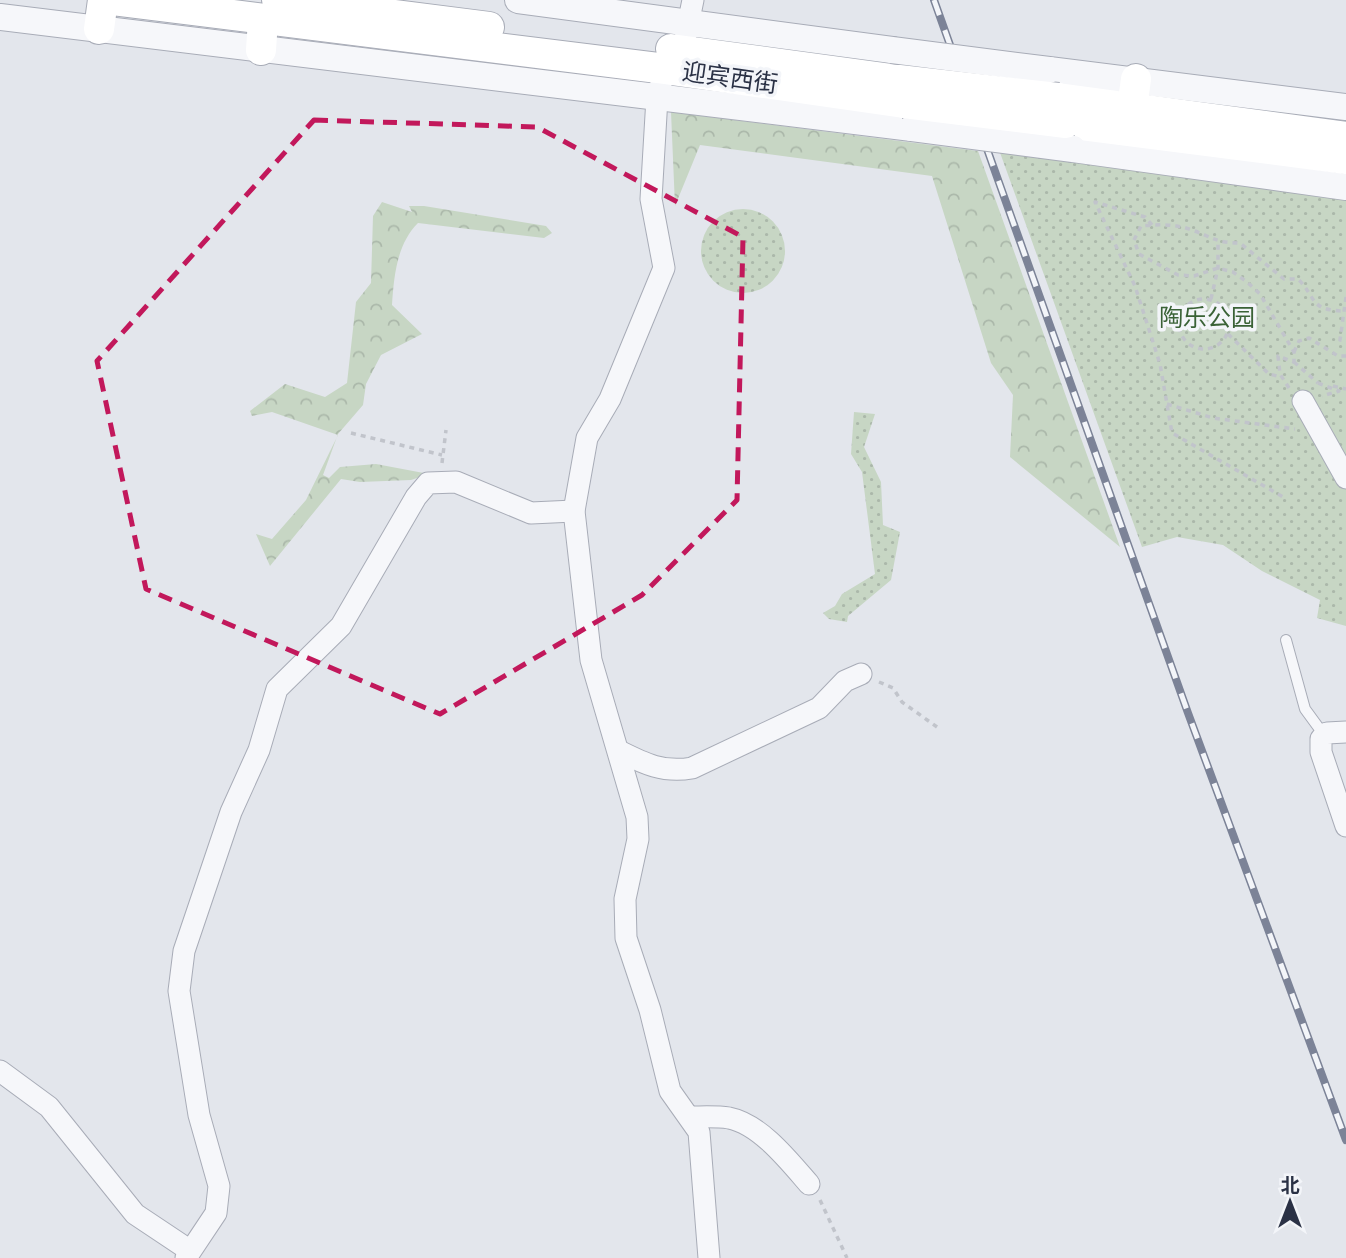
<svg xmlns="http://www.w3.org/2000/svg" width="1346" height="1258" viewBox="0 0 1346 1258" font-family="Karla,'Noto Sans SC',sans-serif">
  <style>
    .green { fill: url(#green-dots) }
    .forest { fill: url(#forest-crowns) }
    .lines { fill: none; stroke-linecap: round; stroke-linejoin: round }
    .service-casing { stroke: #a8acb7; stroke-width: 12 }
    .minor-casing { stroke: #a8acb7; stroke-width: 23 }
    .tertiary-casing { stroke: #a8acb7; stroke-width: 28 }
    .secondary-casing { stroke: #a8acb7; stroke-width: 32 }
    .path { stroke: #c1c4cb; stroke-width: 3.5; stroke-dasharray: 5 5; stroke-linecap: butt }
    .service { stroke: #f6f7fa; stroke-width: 10 }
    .minor { stroke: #f6f7fa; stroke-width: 21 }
    .tertiary { stroke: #f6f7fa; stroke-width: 26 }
    .secondary { stroke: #fff; stroke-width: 30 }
    .rail-casing { stroke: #7c8397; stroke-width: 8 }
    .rail { stroke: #f3f5f9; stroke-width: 5; stroke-dasharray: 16; stroke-linecap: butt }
    .tertiary-bridge-casing { stroke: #a8acb7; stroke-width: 28; stroke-linecap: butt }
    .secondary-bridge-casing { stroke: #a8acb7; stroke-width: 32; stroke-linecap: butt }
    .tertiary-bridge { stroke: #f6f7fa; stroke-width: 26 }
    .secondary-bridge { stroke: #fff; stroke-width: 30 }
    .marked { fill: none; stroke: #c2185b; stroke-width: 5; stroke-dasharray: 14 9; stroke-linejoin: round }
    .labels { text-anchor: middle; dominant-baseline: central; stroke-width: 7; stroke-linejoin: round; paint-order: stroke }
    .street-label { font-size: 24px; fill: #2a3145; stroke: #f3f5f9 }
    .park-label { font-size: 24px; fill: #3a6236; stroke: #f3f5f9 }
  </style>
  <defs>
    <pattern id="green-dots" width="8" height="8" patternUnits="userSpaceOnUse" patternTransform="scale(1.75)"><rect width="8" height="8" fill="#c7d6c4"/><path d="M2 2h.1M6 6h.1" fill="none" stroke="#abb8aa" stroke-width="1.8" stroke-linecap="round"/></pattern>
    <pattern id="forest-crowns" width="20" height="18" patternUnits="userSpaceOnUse" patternTransform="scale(1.75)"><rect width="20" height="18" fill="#c7d6c4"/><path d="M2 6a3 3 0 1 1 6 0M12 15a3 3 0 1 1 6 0" fill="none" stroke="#abb8aa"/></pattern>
  </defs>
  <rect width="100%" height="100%" fill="#e3e6ec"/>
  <g class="green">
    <path d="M 998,147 L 1346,197 L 1346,626 L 1317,618 L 1320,600 L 1262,571 L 1223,545 L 1177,537 L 1142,547 Z"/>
    <circle cx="743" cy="251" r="42"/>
    <path d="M 854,412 L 875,414 L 864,447 L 881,482 L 883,525 L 900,532 L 891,580 L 848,616 L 847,622 L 829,619 L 823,613 L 835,606 L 842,594 L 875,574 L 862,472 L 851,454 Z"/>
  </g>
  <g class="forest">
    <path d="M 671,112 L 978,151 L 1120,547 L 1010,457 L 1013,395 L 991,363 L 932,176 L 700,145 L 675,206 Z"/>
    <path d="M 382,202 L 412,212 L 409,206 L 424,206 L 546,226 L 552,233 L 544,238 L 418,223 C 397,244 394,275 392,305 L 422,334 L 381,355 L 366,384 L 363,405 L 338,434 L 323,475 L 329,478 L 340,467 L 376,464 L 429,474 L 411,480 L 360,482 L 341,479 L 270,566 L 256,534 L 272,539 L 306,500 L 338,435 L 272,412 L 252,416 L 250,411 L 285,384 L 325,397 L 347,383 L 356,302 L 371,283 L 373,216 Z"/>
  </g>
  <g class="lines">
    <defs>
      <path id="service" d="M 1286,640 L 1305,709 L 1324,735"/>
      <g id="minor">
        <path d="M 685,39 L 693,0"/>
        <path d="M 661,84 L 657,98 L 651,199 L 664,268 L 610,399 L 587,438 L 574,511 L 591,660 L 637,817 L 638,839 L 625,899 L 626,938 L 650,1010 L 670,1091 L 699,1132 L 709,1258"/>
        <path d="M 1303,401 L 1346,478"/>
        <path d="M 1346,732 L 1327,733 L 1321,739 L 1321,752 L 1346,826"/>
        <path d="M 619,751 C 645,764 663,773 692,768 L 819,708 L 845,681 L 861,674"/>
        <path d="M 0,1071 L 49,1107 L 135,1214 L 189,1250"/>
        <path d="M 690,1117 C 702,1117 716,1116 729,1118 C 760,1124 789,1161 809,1184"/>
        <path d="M 186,1258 L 216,1213 L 219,1186 L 199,1115 L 179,991 L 184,951 L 231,812 L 259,750 L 277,689 L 341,626 L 416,497 L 428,483 L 456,482 L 531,513 L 574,511"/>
      </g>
      <g id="tertiary">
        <path d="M 518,0 L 892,50"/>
        <path d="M 0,17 L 912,128"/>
        <path d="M 1049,70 L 1346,107"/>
        <path d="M 1073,149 L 1346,187"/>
      </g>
      <g id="secondary">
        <path d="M 113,0 L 666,69 L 904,103"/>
        <path d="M 277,0 L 489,27"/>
        <path d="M 99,29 L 103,0"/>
        <path d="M 671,49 L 899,80"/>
        <path d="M 261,50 L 263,20"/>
        <path d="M 1058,98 L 1346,137"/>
        <path d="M 1132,108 L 1136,79"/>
        <path d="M 1066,123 L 1346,159"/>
      </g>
    </defs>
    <use href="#service" class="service-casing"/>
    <use href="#minor" class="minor-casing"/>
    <use href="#tertiary" class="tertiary-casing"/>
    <use href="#secondary" class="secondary-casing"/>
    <g class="path">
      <path d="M 1152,225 L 1145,217 L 1095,202 L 1135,286 L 1160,364 L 1172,433 L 1285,498"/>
      <path d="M 1346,297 L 1340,340 L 1346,341"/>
      <circle cx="1204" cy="324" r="25"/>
      <path d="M 1211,299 L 1218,268 L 1218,243"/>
      <path d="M 1228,334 L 1269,374 L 1281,377"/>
      <path d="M 1294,352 L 1299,341 L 1309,338 L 1338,356 L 1346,356"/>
      <path d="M 1294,362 L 1318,383"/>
      <path d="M 1318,383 L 1339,391 L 1322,396"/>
      <path d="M 1333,386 L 1346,389"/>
      <path d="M 1289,388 L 1280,374 L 1278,356 L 1294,362 L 1294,352 L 1260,294 L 1247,282 L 1233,272 L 1218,268 L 1194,276 L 1178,275 L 1139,254 L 1134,240 L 1141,226 C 1158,224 1176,224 1192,230 C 1212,237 1216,243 1240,243 L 1284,279 L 1298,279 C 1317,298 1309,310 1343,311"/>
      <path d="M 1167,404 L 1213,418 L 1295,429"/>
      <path d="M 351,433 L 442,455"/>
      <path d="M 442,463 L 446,430"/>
      <path d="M 879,682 L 893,688 L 902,702 L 937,727"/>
      <path d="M 820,1200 L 847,1258"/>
    </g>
    <use href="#service" class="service"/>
    <use href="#minor" class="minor"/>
    <use href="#tertiary" class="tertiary"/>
    <use href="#secondary" class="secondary"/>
    <defs>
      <path id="rail" d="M 934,0 L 1188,713 L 1346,1140"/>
    </defs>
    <use href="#rail" class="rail-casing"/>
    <use href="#rail" class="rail"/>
    <defs>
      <g id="tertiary-bridge">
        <path d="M 892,50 L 1049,70"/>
        <path d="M 912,128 L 1073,149"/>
      </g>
      <g id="secondary-bridge">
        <path d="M 899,80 L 1058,98"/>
        <path d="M 904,103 L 1066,123"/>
      </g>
    </defs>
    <use href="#tertiary-bridge" class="tertiary-bridge-casing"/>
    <use href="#secondary-bridge" class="secondary-bridge-casing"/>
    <use href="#tertiary-bridge" class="tertiary-bridge"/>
    <use href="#secondary-bridge" class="secondary-bridge"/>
  </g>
  <path class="marked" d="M 314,120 L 537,127 L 743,237 L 737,500 L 642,595 L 440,714 L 146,589 L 97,361 Z"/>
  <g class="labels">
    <g class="street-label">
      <text transform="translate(730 78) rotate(8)">迎宾西街</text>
    </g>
    <g class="park-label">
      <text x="1207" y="318">陶乐公园</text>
    </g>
  </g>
  <g transform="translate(1290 1202)" stroke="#f3f5f9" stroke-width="5" paint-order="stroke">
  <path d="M0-5L12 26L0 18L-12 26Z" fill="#2a3145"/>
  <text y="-10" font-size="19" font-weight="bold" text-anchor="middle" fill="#2a3145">北</text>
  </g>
</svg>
